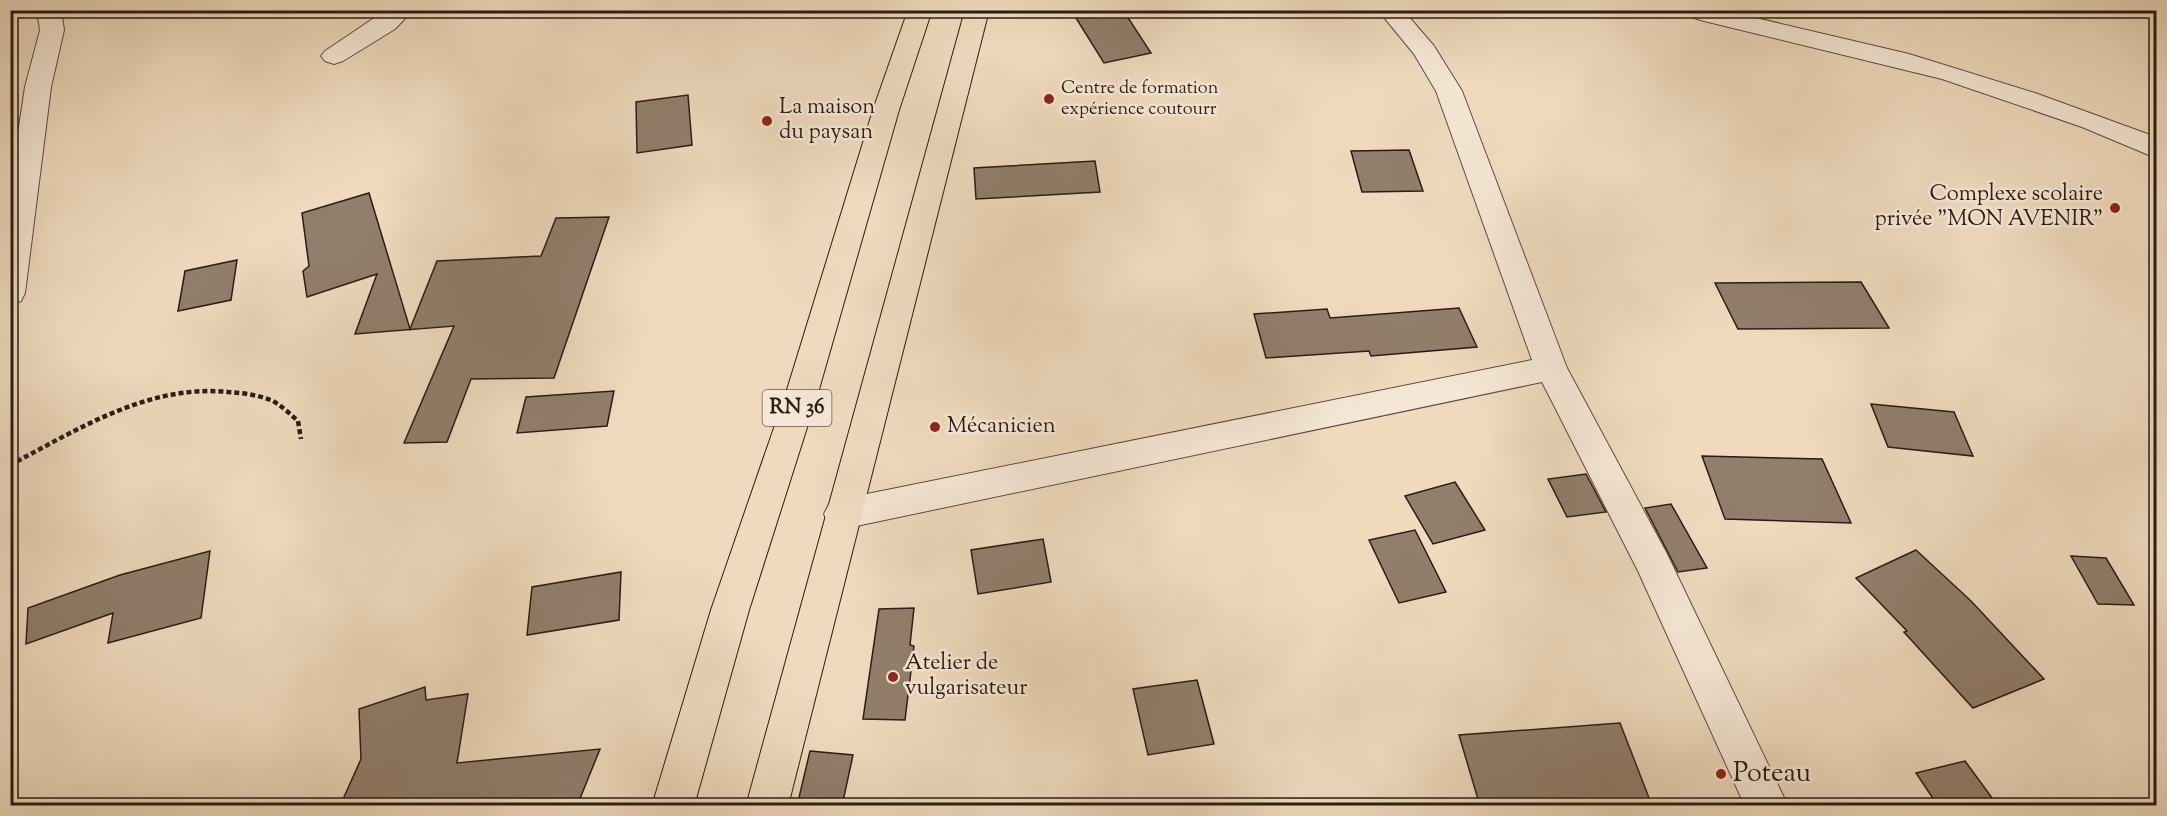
<svg xmlns="http://www.w3.org/2000/svg" width="2167" height="816" viewBox="0 0 2167 816" font-family="'Sorts Mill Goudy',serif">
  <style>
    .building { fill: #917e6c; stroke: #2c1b13; stroke-width: 1.5 }
    .lines { fill: none; stroke-linecap: round; stroke-linejoin: round }
    .minor-casing { stroke: #5d4b3e; stroke-width: 2 }
    .primary-casing { stroke: #2c1b13; stroke-width: 2 }
    .path { stroke: #2c1b13; stroke-width: 4.5; stroke-dasharray: 5 3; stroke-linecap: butt }
    .minor { fill: #f5e7d5; fill-rule: evenodd }
    .primary { fill: #efdabe; fill-rule: evenodd }
    .poi-dot { fill: #8f2418; stroke: #f5e7d5; stroke-width: 2 }
    .labels { text-anchor: middle; dominant-baseline: central; stroke-width: 5; stroke-linejoin: round; paint-order: stroke }
    .far-poi-label { font-size: 18px; fill: #2c1b13; stroke: #f5e7d5; text-anchor: start }
    .shield { fill: #f5e7d5; stroke: #68584d; stroke-width: 1.5 }
    .shield-label { font-size: 21px; font-weight: bold; fill: #2c1b13 }
    .poi-label { font-size: 22px; fill: #2c1b13; stroke: #f5e7d5; text-anchor: start }
    .near-poi-label { font-size: 27px; fill: #2c1b13; stroke: #f5e7d5; text-anchor: start }
  </style>
  <rect width="100%" height="100%" fill="#efdabe"/>
  <filter id="stains"><feTurbulence type="fractalNoise" baseFrequency=".00333" numOctaves="4"/><feColorMatrix values="0 0 0 0 .2 0 0 0 0 .09 0 0 0 0 .02 0 0 0 .5 -.17"/></filter>
  <radialGradient id="worn" r=".72"><stop offset=".6" stop-color="#630" stop-opacity="0"/><stop offset="1" stop-color="#630" stop-opacity=".3"/></radialGradient>
  <g class="building">
    <path d="M 1071,10 L 1123,10 L 1151,53 L 1104,63 Z"/>
    <path d="M 688,95 L 692,145 L 637,153 L 636,102 Z"/>
    <path d="M 1409,150 L 1423,191 L 1362,192 L 1351,151 Z"/>
    <path d="M 1095,161 L 1100,192 L 976,199 L 974,168 Z"/>
    <path d="M 369,193 L 410,329 L 437,261 L 541,256 L 556,218 L 609,217 L 554,378 L 471,379 L 447,442 L 404,443 L 454,326 L 355,334 L 377,274 L 307,297 L 303,271 L 309,266 L 302,213 Z"/>
    <path d="M 237,260 L 231,300 L 178,311 L 185,271 Z"/>
    <path d="M 1861,282 L 1889,328 L 1738,329 L 1715,283 Z"/>
    <path d="M 1459,308 L 1477,347 L 1371,356 L 1369,351 L 1266,358 L 1254,314 L 1327,309 L 1330,318 Z"/>
    <path d="M 614,391 L 607,426 L 517,433 L 526,397 Z"/>
    <path d="M 1871,404 L 1954,412 L 1973,456 L 1888,447 Z"/>
    <path d="M 1702,456 L 1822,459 L 1851,523 L 1725,519 Z"/>
    <path d="M 1586,474 L 1606,512 L 1567,517 L 1548,479 Z"/>
    <path d="M 1455,482 L 1485,530 L 1433,544 L 1405,496 Z"/>
    <path d="M 1671,504 L 1707,568 L 1678,572 L 1645,508 Z"/>
    <path d="M 1415,530 L 1446,592 L 1399,603 L 1369,540 Z"/>
    <path d="M 1043,539 L 1051,582 L 978,594 L 971,550 Z"/>
    <path d="M 1916,550 L 1971,601 L 2044,679 L 1973,708 L 1904,632 L 1907,631 L 1856,578 Z"/>
    <path d="M 210,551 L 201,618 L 108,643 L 113,613 L 26,644 L 28,608 L 120,575 Z"/>
    <path d="M 2071,556 L 2106,558 L 2134,605 L 2098,604 Z"/>
    <path d="M 621,572 L 619,620 L 527,635 L 532,587 Z"/>
    <path d="M 914,608 L 910,645 L 914,646 L 905,720 L 863,719 L 879,609 Z"/>
    <path d="M 1197,680 L 1214,744 L 1148,755 L 1133,689 Z"/>
    <path d="M 425,687 L 426,700 L 468,694 L 457,763 L 600,749 L 577,806 L 340,806 L 361,759 L 359,709 Z"/>
    <path d="M 1620,723 L 1651,803 L 1614,806 L 1480,806 L 1459,735 Z"/>
    <path d="M 810,751 L 853,755 L 842,806 L 797,806 Z"/>
    <path d="M 1965,761 L 1998,806 L 1938,806 L 1916,773 Z"/>
  </g>
  <g class="lines">
    <defs>
      <g id="minor">
        <path d="M 37,10 L 61,10 L 64,30 L 51,87 L 25,293 L 21,301 L 10,304 L 10,186 L 25,87 L 40,30 Z"/>
        <path d="M 386,10 L 413,10 L 395,29 L 343,61 L 334,64 L 325,61 L 321,56 L 325,51 Z"/>
        <path d="M 1378,10 L 1403,10 L 1434,46 L 1462,91 L 1567,368 L 1667,554 L 1788,806 L 1745,806 L 1638,571 L 1542,382 L 842,529 L 829,524 L 824,514 L 829,504 L 842,499 L 1532,360 L 1436,91 L 1414,54 Z"/>
        <path d="M 1681,10 L 1722,10 L 1909,54 L 2035,93 L 2153,136 L 2156,138 L 2156,158 L 2082,127 L 1942,79 L 1704,21 L 1685,15 Z"/>
      </g>
      <g id="primary">
        <path d="M 908,10 L 932,10 L 899,110 L 818,393 L 749,610 L 694,806 L 652,806 L 711,610 L 786,393 L 873,110 Z"/>
        <path d="M 965,10 L 989,10 L 788,806 L 746,806 Z"/>
      </g>
    </defs>
    <use href="#minor" class="minor-casing"/>
    <use href="#primary" class="primary-casing"/>
    <path class="path" d="M 10,465 C 79,429 148,384 228,392 C 243,393 259,395 273,401 C 282,406 290,414 298,421 L 301,439"/>
    <use href="#minor" class="minor"/>
    <use href="#primary" class="primary"/>
  </g>
  <g class="poi-dot">
    <circle cx="1049" cy="99" r="6"/>
    <circle cx="767" cy="121" r="6"/>
    <circle cx="2115" cy="208" r="6"/>
    <circle cx="935" cy="427" r="6"/>
    <circle cx="893" cy="677" r="6"/>
    <circle cx="1721" cy="774" r="6"/>
  </g>
  <g class="labels">
    <g class="far-poi-label">
      <text x="1061" y="89">Centre de formation<tspan x="1061" dy="21">expérience coutourr</tspan></text>
    </g>
    <rect class="shield" x="762.5" y="390" width="69" height="36" rx="4.5"/>
    <g class="shield-label">
      <text x="797" y="408">RN 36</text>
    </g>
    <g class="poi-label">
      <text x="779" y="108">La maison<tspan x="779" dy="25">du paysan</tspan></text>
      <text x="2103" y="195" text-anchor="end">Complexe scolaire<tspan x="2103" dy="25">privée "MON AVENIR"</tspan></text>
      <text x="947" y="427">Mécanicien</text>
      <text x="905" y="664">Atelier de<tspan x="905" dy="25">vulgarisateur</tspan></text>
    </g>
    <g class="near-poi-label">
      <text x="1733" y="774">Poteau</text>
    </g>
  </g>
  <rect width="2167" height="816" fill="none" stroke="#efdabe" stroke-width="36"/>
  <rect x="12" y="12" width="2143" height="792" fill="none" stroke="#2c1b13" stroke-width="3"/>
  <rect x="18" y="18" width="2131" height="780" fill="none" stroke="#2c1b13" stroke-width="1.5"/>
  <rect width="100%" height="100%" filter="url(#stains)"/>
  <rect width="100%" height="100%" fill="url(#worn)"/>
</svg>
